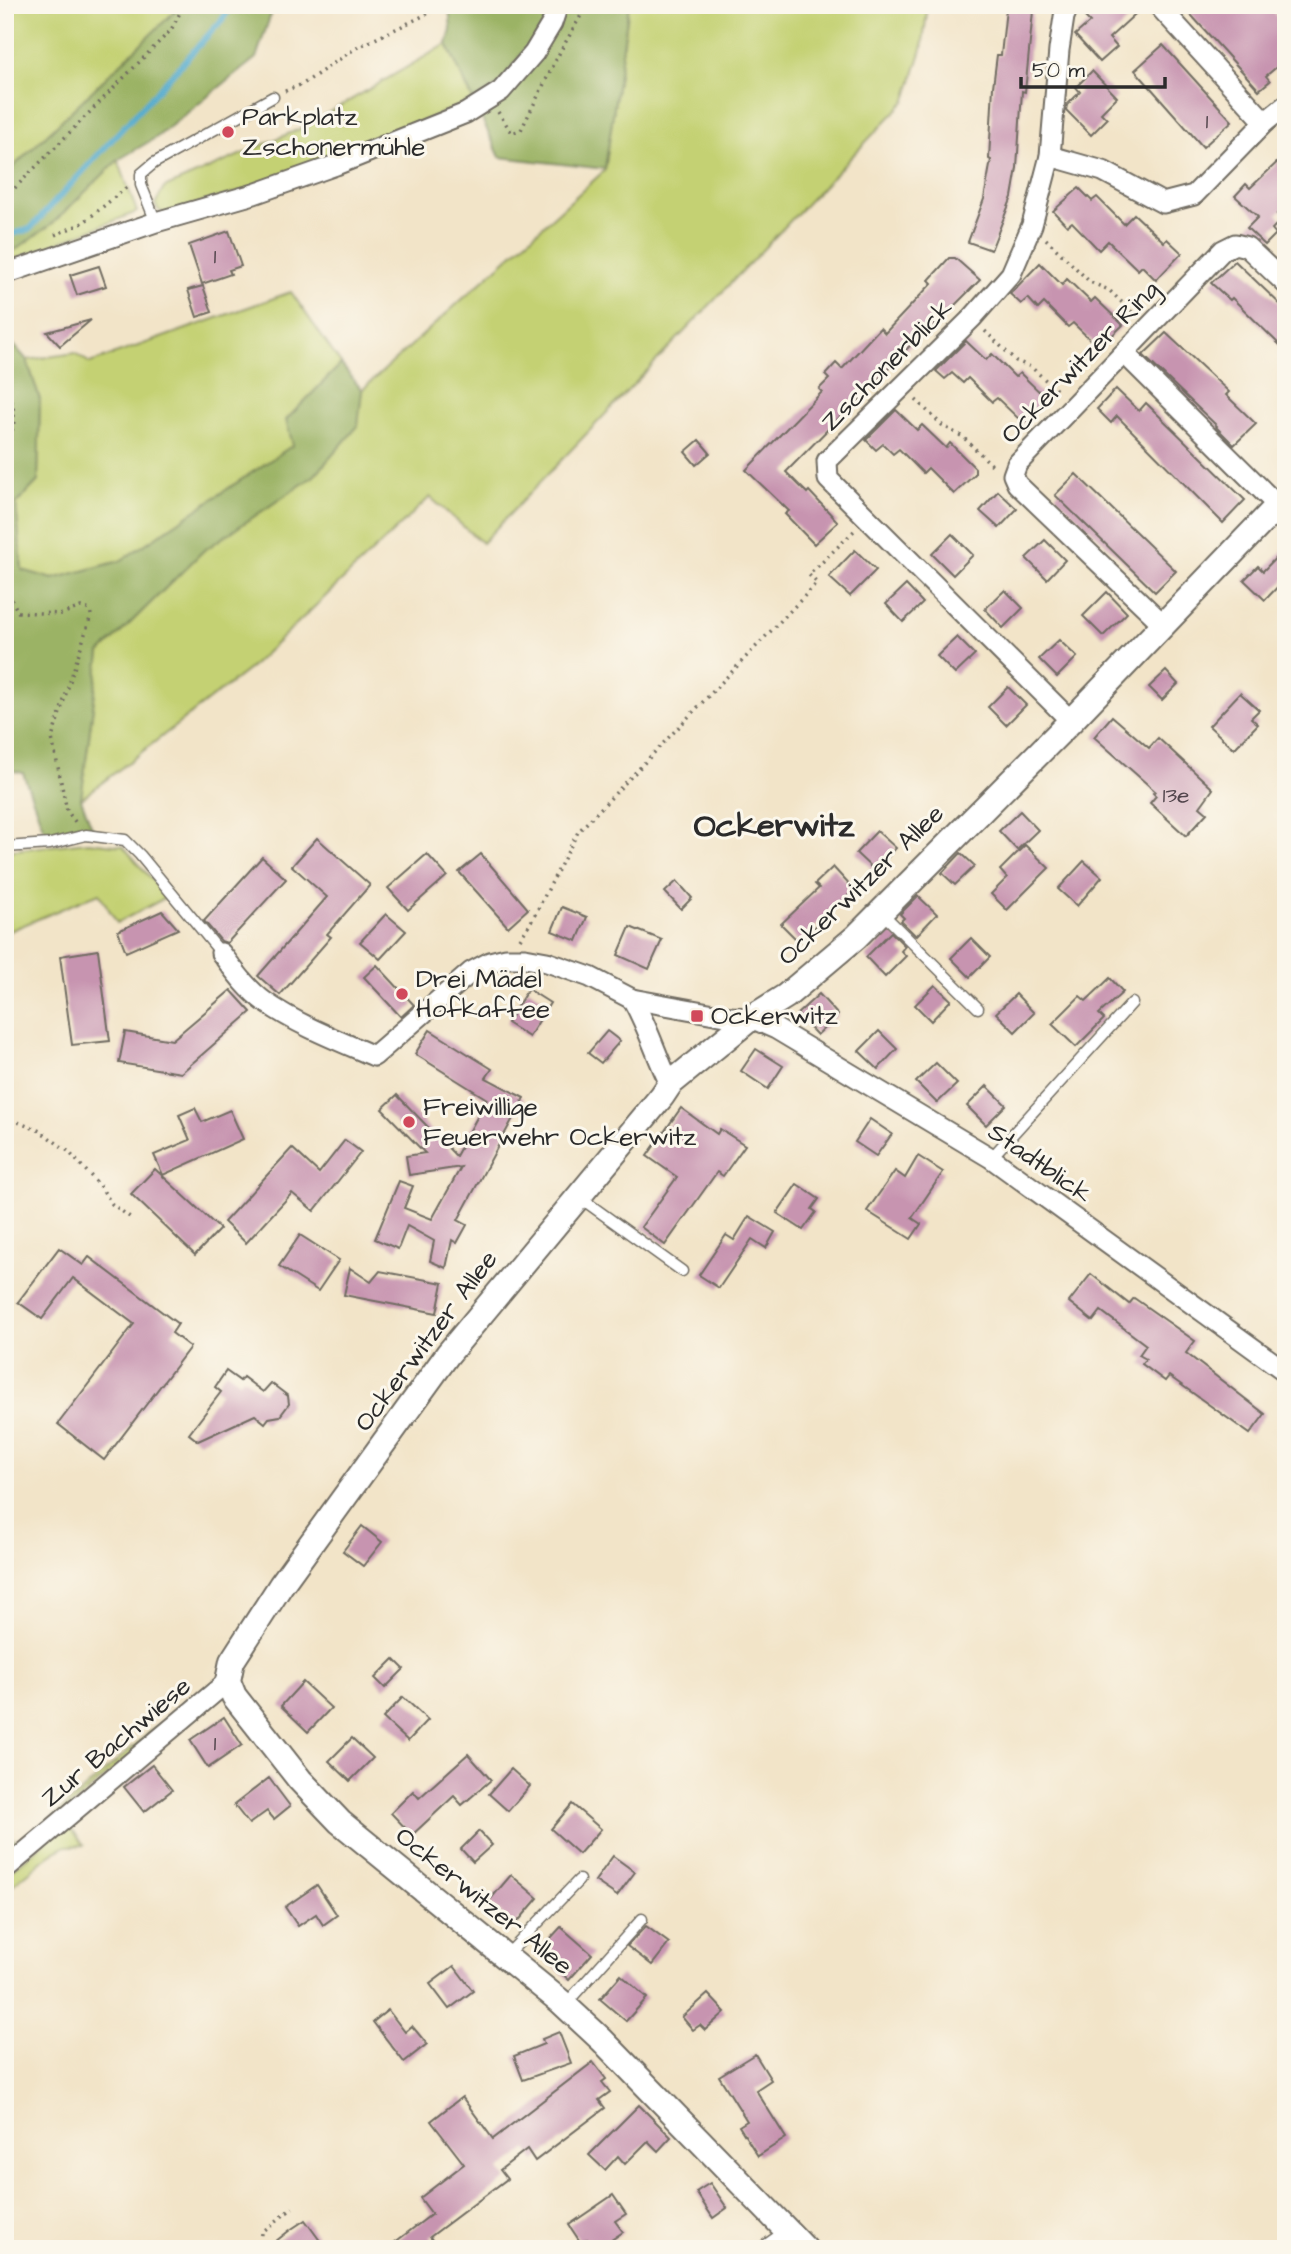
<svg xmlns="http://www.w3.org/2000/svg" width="1291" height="2254" viewBox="0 0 1291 2254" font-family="'Architects Daughter',sans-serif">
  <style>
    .green { fill: #c4d173; stroke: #787e4f; stroke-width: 2 }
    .forest { fill: #9bb365; stroke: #636f48; stroke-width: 2 }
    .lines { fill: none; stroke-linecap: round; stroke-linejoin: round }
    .stream { stroke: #4fa9cc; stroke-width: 6 }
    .building { fill: #c794b0 }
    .service-casing { stroke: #716c62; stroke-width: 13 }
    .minor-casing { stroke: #716c62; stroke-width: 23 }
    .tertiary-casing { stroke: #716c62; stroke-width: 28 }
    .path { stroke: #716c62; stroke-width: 3.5; stroke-dasharray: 2 5; stroke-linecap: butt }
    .service { stroke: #fff; stroke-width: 10 }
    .minor { stroke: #fff; stroke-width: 19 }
    .tertiary { stroke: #fff; stroke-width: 24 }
    .poi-dot { fill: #d1495b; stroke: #fbf7ec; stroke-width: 2.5 }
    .labels { text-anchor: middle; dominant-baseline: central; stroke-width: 6; stroke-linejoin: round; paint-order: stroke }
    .number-label { font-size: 23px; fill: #52454c }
    .poi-label { font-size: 26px; fill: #2b2b2b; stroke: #fbf7ec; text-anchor: start }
    .street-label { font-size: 26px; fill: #2b2b2b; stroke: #fbf7ec }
    .district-label { font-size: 33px; font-weight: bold; fill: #2b2b2b; stroke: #fbf7ec }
  </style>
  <rect width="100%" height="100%" fill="#fbf7ec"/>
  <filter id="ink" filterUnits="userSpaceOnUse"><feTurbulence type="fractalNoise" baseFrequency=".0143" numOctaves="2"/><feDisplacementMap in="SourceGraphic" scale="14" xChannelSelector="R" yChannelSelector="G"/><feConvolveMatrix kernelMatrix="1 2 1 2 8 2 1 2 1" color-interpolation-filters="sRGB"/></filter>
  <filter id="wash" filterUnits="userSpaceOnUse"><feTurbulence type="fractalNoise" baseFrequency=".00686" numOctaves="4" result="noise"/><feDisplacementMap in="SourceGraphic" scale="28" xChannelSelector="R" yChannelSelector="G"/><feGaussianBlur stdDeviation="1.57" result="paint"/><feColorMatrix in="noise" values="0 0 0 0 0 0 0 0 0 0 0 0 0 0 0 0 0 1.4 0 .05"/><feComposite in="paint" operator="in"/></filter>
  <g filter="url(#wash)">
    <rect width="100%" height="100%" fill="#f2e4c8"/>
    <g class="green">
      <path d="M 5,5 L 171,5 L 176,11 L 5,175 Z"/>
      <path d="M 629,5 L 928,5 L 922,49 L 906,100 L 482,543 L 430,497 L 249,669 L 81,799 L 100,653 L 203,551 L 314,476 L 357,426 L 362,390 L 605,170 Z"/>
      <path d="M 447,44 L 473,100 L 331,159 L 250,189 L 164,213 L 158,210 L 155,204 L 164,188 L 304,127 Z"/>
      <path d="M 118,160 L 137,212 L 5,263 L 5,257 L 53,223 Z"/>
      <path d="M 291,292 L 341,364 L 286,420 L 294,445 L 120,561 L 53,579 L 22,570 L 16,504 L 38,481 L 40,400 L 27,360 L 75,353 L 90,363 Z"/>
      <path d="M 88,842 L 123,846 L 167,897 L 117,923 L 99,893 L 5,933 L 5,851 Z"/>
      <path d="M 190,1697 L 195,1701 L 5,1862 L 5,1846 L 15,1839 L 22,1844 Z"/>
      <path d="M 67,1824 L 84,1845 L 66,1846 L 51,1854 L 5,1891 L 5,1875 Z"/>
    </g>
    <g class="forest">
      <path d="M 171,5 L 274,5 L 256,58 L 157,137 L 118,160 L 53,223 L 5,257 L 5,175 L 175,11 Z"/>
      <path d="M 449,5 L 552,5 L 546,22 L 497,86 L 473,100 L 447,44 L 451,30 Z"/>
      <path d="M 565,5 L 629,5 L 605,169 L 500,157 L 479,113 Z"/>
      <path d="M 5,335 L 27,360 L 40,400 L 38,481 L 16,504 L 22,570 L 53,579 L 120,561 L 293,445 L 286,420 L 341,364 L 362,390 L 358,426 L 314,476 L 203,551 L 100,653 L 81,799 L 93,830 L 47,838 L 23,773 L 5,769 Z"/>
    </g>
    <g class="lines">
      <path class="stream" d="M 5,236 L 30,229 L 222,20 L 232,5"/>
    </g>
    <g id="blocks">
      <g class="building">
        <path d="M 1092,5 L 1145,5 L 1109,38 L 1117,47 L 1100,62 L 1075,35 L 1090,22 L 1082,14 Z"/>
        <path d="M 1182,5 L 1267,5 L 1286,27 L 1286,59 L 1266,76 L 1270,81 L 1259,90 Z"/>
        <path d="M 1006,9 L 1033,11 L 1025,92 L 1022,91 L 1017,168 L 1012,197 L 991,250 L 968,242 L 984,199 L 991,160 L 989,159 L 993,87 L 997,55 L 1001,55 Z"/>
        <path d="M 1163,45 L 1232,121 L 1203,147 L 1135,70 Z"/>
        <path d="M 1092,71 L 1117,97 L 1101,113 L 1107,119 L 1091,135 L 1066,110 L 1067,105 L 1080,92 L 1076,87 Z"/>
        <path d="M 1286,154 L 1286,205 L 1277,214 L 1282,219 L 1272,229 L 1276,234 L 1265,245 L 1247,228 L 1258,217 L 1235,196 L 1246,184 L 1250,188 Z"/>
        <path d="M 1079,188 L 1092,201 L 1097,197 L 1124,224 L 1134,214 L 1164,242 L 1167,239 L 1182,253 L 1156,280 L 1142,266 L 1138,270 L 1108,241 L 1099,250 L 1072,222 L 1067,226 L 1053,211 Z"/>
        <path d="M 229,231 L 241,266 L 229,270 L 231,274 L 202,284 L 189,245 Z"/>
        <path d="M 949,258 L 955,258 L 980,280 L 920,340 L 918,337 L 845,415 L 844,413 L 786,472 L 807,493 L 809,491 L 838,522 L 814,544 L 785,514 L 789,511 L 746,470 L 822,392 L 819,389 L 829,379 L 825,375 L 836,363 L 842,369 L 880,328 L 885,333 L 932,283 L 929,280 Z"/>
        <path d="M 1235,261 L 1286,310 L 1286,351 L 1232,298 L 1230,300 L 1211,283 Z"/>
        <path d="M 1040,263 L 1062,285 L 1067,279 L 1091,302 L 1095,298 L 1123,325 L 1099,348 L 1073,323 L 1068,327 L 1044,303 L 1038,309 L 1028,298 L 1021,304 L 1010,294 Z"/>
        <path d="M 99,266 L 106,286 L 77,295 L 70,275 Z"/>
        <path d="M 203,286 L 212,312 L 197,317 L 188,290 Z"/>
        <path d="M 91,320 L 60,346 L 47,332 Z"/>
        <path d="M 1166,333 L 1229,392 L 1226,395 L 1256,424 L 1234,445 L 1216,427 L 1217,426 L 1143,355 Z"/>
        <path d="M 966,341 L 986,360 L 992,354 L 1015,377 L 1020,373 L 1048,400 L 1023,423 L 997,398 L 992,402 L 968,378 L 963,383 L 952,373 L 945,379 L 936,371 Z"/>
        <path d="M 1116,389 L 1139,411 L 1146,403 L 1245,500 L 1223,523 L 1117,416 L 1111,423 L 1097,409 Z"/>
        <path d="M 896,410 L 917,430 L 922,425 L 946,448 L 950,443 L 975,468 L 975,474 L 954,494 L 928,468 L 923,473 L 899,449 L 893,454 L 883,444 L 876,450 L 866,440 Z"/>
        <path d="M 699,440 L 710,453 L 696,465 L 685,452 Z"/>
        <path d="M 1076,474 L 1176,571 L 1155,592 L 1055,495 Z"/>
        <path d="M 998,491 L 1017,509 L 999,528 L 980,511 Z"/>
        <path d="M 952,534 L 973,555 L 953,575 L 932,554 Z"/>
        <path d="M 1045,540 L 1065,560 L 1047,579 L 1026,558 Z"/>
        <path d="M 1286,547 L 1286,578 L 1265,600 L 1244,580 L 1258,566 L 1263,571 Z"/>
        <path d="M 855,550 L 876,570 L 850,596 L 829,577 Z"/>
        <path d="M 906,585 L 923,603 L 903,622 L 886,604 Z"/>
        <path d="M 1005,590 L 1023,608 L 1003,628 L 985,609 Z"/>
        <path d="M 1107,592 L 1127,613 L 1103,636 L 1083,616 Z"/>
        <path d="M 957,637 L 975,655 L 955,674 L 937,656 Z"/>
        <path d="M 1059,640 L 1077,657 L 1057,677 L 1039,659 Z"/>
        <path d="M 1166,671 L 1178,684 L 1162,700 L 1149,687 Z"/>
        <path d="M 1008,687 L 1026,705 L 1006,725 L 988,707 Z"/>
        <path d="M 1240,693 L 1259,710 L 1251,718 L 1258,724 L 1234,749 L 1209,726 Z"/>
        <path d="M 1112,716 L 1149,748 L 1158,738 L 1213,789 L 1200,807 L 1207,813 L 1186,836 L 1150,803 L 1156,796 L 1153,793 L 1155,791 L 1094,737 Z"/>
        <path d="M 1020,811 L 1038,830 L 1017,850 L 999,831 Z"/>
        <path d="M 877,831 L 896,848 L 875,871 L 856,853 Z"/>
        <path d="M 317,838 L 370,885 L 327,934 L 331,937 L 280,995 L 258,976 L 327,897 L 292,866 Z"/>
        <path d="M 1025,845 L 1049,868 L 1007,910 L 991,894 L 1007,878 L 1000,870 Z"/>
        <path d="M 961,853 L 975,866 L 955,885 L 942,873 Z"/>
        <path d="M 427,854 L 447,876 L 408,910 L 388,888 Z"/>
        <path d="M 481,854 L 528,909 L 508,927 L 459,872 Z"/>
        <path d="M 262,857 L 286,879 L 227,943 L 221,941 L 204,921 Z"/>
        <path d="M 1084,861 L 1102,877 L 1077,906 L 1058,889 Z"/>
        <path d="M 833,867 L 854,890 L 799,942 L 781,924 L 819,888 L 815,884 Z"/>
        <path d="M 677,881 L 692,898 L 681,909 L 665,892 Z"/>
        <path d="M 918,896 L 937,914 L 916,936 L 901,921 L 904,918 L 900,914 Z"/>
        <path d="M 562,907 L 587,917 L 577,941 L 552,931 Z"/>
        <path d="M 162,911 L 178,929 L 126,952 L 118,931 Z"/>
        <path d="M 386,914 L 406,931 L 380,959 L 360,942 Z"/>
        <path d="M 630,927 L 662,940 L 649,969 L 618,955 Z"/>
        <path d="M 891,932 L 905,946 L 901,951 L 906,956 L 885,977 L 866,957 Z"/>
        <path d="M 971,938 L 990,957 L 970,977 L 951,958 Z"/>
        <path d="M 98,950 L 110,1041 L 72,1045 L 60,956 Z"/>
        <path d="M 377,965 L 414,1005 L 401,1017 L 364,977 Z"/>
        <path d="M 1110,978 L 1123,992 L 1099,1014 L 1104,1019 L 1076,1047 L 1052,1024 L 1080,996 L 1086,1001 Z"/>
        <path d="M 935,985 L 951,1000 L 931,1021 L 915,1005 Z"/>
        <path d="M 528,989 L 550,1003 L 529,1037 L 507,1023 Z"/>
        <path d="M 231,990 L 251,1012 L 181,1073 L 119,1063 L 125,1032 L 172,1040 Z"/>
        <path d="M 819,994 L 838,1015 L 817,1035 L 797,1014 Z"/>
        <path d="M 1016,994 L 1034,1013 L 1015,1032 L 996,1013 Z"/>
        <path d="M 430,1030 L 492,1069 L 486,1078 L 524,1098 L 458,1220 L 467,1225 L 457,1243 L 452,1240 L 446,1268 L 430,1261 L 434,1241 L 407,1226 L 398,1249 L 375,1239 L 399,1181 L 413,1186 L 404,1208 L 432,1219 L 461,1167 L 409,1175 L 406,1156 L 425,1153 L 382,1109 L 397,1095 L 456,1156 L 487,1099 L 415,1054 Z"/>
        <path d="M 607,1031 L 620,1041 L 601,1063 L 588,1053 Z"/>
        <path d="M 879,1031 L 897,1049 L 878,1069 L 859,1051 Z"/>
        <path d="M 756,1049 L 783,1066 L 768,1089 L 741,1071 Z"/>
        <path d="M 936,1063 L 957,1084 L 937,1103 L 916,1082 Z"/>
        <path d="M 987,1086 L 1006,1105 L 986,1125 L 967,1106 Z"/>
        <path d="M 195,1108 L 202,1122 L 230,1110 L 243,1139 L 163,1175 L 154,1155 L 190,1140 L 179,1115 Z"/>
        <path d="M 681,1108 L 717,1134 L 720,1129 L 745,1145 L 723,1176 L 717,1172 L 665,1245 L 641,1227 L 677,1177 L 647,1156 Z"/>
        <path d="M 870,1119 L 892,1134 L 876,1156 L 855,1142 Z"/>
        <path d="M 345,1140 L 361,1152 L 314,1211 L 292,1193 L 246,1243 L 224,1222 L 292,1148 L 319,1173 Z"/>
        <path d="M 918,1156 L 943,1172 L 912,1218 L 921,1224 L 911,1239 L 867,1211 L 895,1171 L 905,1178 Z"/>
        <path d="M 155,1169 L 220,1229 L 195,1255 L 131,1194 Z"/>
        <path d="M 797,1184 L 819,1199 L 812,1209 L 816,1212 L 803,1230 L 777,1213 Z"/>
        <path d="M 749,1216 L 775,1232 L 766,1248 L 752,1239 L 719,1288 L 699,1275 L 726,1235 L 734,1240 Z"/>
        <path d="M 300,1235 L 339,1260 L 318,1291 L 279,1266 Z"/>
        <path d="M 59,1248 L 83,1265 L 89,1257 L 178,1324 L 172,1333 L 190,1347 L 104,1460 L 58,1424 L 134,1324 L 73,1278 L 42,1319 L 18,1302 Z"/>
        <path d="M 350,1268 L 371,1282 L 380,1271 L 443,1283 L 437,1313 L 344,1295 Z"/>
        <path d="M 1091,1274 L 1129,1304 L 1134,1298 L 1195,1341 L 1186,1353 L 1265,1414 L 1250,1434 L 1169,1376 L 1165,1381 L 1142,1364 L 1146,1359 L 1139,1355 L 1146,1345 L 1101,1311 L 1093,1321 L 1069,1302 Z"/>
        <path d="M 226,1371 L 240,1381 L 243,1377 L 263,1392 L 271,1383 L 288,1396 L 289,1404 L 280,1416 L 269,1418 L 265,1423 L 255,1415 L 198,1441 L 189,1434 L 221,1392 L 215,1387 Z"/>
        <path d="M 362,1526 L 382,1542 L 363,1566 L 343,1551 Z"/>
        <path d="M 394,1659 L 404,1669 L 385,1688 L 375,1678 Z"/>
        <path d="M 303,1682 L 331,1708 L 308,1732 L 281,1706 Z"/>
        <path d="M 403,1697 L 428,1720 L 408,1741 L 383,1718 Z"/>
        <path d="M 224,1717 L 242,1745 L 208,1768 L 190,1740 Z"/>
        <path d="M 352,1738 L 373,1758 L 350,1781 L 329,1761 Z"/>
        <path d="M 468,1754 L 491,1780 L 462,1805 L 454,1796 L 412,1835 L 391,1813 L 413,1791 L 419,1798 Z"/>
        <path d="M 152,1765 L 172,1790 L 144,1812 L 124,1787 Z"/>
        <path d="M 511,1769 L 530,1786 L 508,1811 L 489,1794 Z"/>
        <path d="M 269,1778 L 290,1806 L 274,1819 L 267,1811 L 249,1824 L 234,1805 Z"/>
        <path d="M 572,1804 L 601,1829 L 579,1854 L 551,1829 Z"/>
        <path d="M 479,1831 L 492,1845 L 473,1862 L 461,1849 Z"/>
        <path d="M 613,1856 L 635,1872 L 617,1896 L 595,1881 Z"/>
        <path d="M 511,1875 L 538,1898 L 515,1925 L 488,1902 Z"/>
        <path d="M 317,1885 L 337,1915 L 323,1925 L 316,1914 L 298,1926 L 285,1907 Z"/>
        <path d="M 646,1926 L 669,1943 L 652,1965 L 627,1946 Z"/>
        <path d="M 561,1927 L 592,1954 L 569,1980 L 538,1952 Z"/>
        <path d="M 454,1966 L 473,1991 L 449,2009 L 430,1984 Z"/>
        <path d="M 621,1975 L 647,1998 L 626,2021 L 600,1999 Z"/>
        <path d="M 708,1994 L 725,2012 L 705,2030 L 700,2025 L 693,2030 L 682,2017 Z"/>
        <path d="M 388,2010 L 405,2032 L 412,2026 L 427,2044 L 404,2062 L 373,2022 Z"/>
        <path d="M 559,2032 L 571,2063 L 523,2080 L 514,2056 L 544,2044 L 542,2039 Z"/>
        <path d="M 755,2054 L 771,2080 L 756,2090 L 786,2138 L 758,2156 L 739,2126 L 747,2121 L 719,2076 Z"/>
        <path d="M 593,2062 L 606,2079 L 602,2082 L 610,2092 L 599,2100 L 605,2108 L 535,2161 L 527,2149 L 500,2170 L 507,2179 L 430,2237 L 439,2249 L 386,2249 L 432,2214 L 420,2198 L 464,2164 L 431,2121 L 462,2097 L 493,2139 Z"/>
        <path d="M 639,2105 L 671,2137 L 658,2151 L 648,2141 L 625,2164 L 618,2156 L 605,2170 L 589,2155 Z"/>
        <path d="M 710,2183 L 727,2208 L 713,2218 L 696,2192 Z"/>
        <path d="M 613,2195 L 626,2214 L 615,2221 L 623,2232 L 598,2249 L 594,2249 L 587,2239 L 581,2243 L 569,2225 Z"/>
        <path d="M 305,2220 L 326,2249 L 266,2249 L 290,2230 Z"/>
      </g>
    </g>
  </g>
  <g filter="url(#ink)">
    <use href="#blocks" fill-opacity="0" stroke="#716c62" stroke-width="2"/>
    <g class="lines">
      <defs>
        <g id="service">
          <path d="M 156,222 L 141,185 L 141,174 L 154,163 L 273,97"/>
          <path d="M 5,847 L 50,844 L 86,835 L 125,840 L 140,855 L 221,953"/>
          <path d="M 881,912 L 978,1008"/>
          <path d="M 991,1158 L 1132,1003"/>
          <path d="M 579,1197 L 682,1271"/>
          <path d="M 506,1956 L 579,1880"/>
          <path d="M 565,2005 L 642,1919"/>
          <path d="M 760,2249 L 787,2230"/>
        </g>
        <g id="minor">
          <path d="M 1069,5 L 1064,17 L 1059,50 L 1050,156 L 1032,225 L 1011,274 L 972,318 L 827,461 L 828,479 L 1071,721"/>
          <path d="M 1158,5 L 1265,122 L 1286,105"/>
          <path d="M 1050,156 L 1103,171 L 1163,203 L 1194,195 L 1265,122"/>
          <path d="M 5,274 L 156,222 L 254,194 L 336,165 L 466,113 L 501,91 L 534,53 L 552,23 L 558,5"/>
          <path d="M 1125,354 L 1278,506"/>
          <path d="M 1164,625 L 1017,484 L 1013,475 L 1017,464 L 1223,250 L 1235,244 L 1247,247 L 1286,284"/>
          <path d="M 221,953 C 234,970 247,989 265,1002 C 298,1025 337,1040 374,1056 L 471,972 L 490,962 L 506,958 L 525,958 L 547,962 L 590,977 L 632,999 L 731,1017 L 751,1018 L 776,1029 L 991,1158 L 1286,1372"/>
          <path d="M 632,999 C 648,1026 656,1056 670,1084"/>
          <path d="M 5,1869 L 228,1681"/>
        </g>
        <path id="tertiary" d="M 805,2249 L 602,2040 L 560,2001 L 340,1822 L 300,1780 L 234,1696 L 228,1681 L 232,1661 L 281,1585 L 448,1354 L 662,1096 L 670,1084 L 751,1018 L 786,996 L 856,937 L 1071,721 L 1286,497"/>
      </defs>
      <use href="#service" class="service-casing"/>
      <use href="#minor" class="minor-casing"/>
      <use href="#tertiary" class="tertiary-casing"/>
      <g class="path">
        <path d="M 285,91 L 303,84 L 356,48 L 446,5"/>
        <path d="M 498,112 L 512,133 L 521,130 L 560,52 L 587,5"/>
        <path d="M 5,198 L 171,30 L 184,5"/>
        <path d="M 55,235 L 83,223 L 127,187"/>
        <path d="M 1046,239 L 1090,282 L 1109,290 L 1135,315"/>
        <path d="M 985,331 L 1016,361 L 1031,367 L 1059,392"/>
        <path d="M 5,381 C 15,410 19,420 5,448"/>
        <path d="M 916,400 L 942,425 L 963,437 L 995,468"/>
        <path d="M 5,587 L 18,612 L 61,614 L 81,607 L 90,610 L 91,615 L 52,738 L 67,811 L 76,823"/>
        <path d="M 520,939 L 530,924 L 578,832 L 817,583 L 809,575 L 855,530"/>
        <path d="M 5,1117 L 40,1131 L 68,1151 L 100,1186 L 112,1204 L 131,1218"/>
        <path d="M 261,2249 L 262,2232 L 293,2208"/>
      </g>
      <use href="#service" class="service"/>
      <use href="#minor" class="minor"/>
      <use href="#tertiary" class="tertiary"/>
    </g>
  </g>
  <g class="poi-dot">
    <circle cx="228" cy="132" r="7"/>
    <circle cx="402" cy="994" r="7"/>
    <rect x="690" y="1009" width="14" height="14" rx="3.5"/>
    <circle cx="409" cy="1122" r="7"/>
  </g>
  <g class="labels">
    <g class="number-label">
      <text x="1207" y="121">1</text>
      <text x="215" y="256">1</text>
      <text x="1176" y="795">13e</text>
      <text x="215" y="1743">1</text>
    </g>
    <g class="poi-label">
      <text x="242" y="117">Parkplatz<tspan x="242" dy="30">Zschonermühle</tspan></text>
      <text x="416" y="979">Drei Mädel<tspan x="416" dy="30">Hofkaffee</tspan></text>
      <text x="711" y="1016">Ockerwitz</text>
      <text x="423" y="1107">Freiwillige<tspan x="423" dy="30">Feuerwehr Ockerwitz</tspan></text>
    </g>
    <g class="street-label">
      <text transform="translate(1080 362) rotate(-46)">Ockerwitzer Ring</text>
      <text transform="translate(887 365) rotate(-45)">Zschonerblick</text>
      <text transform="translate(861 885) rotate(-44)">Ockerwitzer Allee</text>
      <text transform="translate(1040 1163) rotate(35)">Stadtblick</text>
      <text transform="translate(426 1341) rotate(-53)">Ockerwitzer Allee</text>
      <text transform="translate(116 1742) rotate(-40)">Zur Bachwiese</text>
      <text transform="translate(484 1901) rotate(39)">Ockerwitzer Allee</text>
    </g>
    <g class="district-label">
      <text x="774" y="826">Ockerwitz</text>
    </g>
  </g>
  <rect width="1291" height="2254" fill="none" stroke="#fbf7ec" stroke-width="28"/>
  <path d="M1021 77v10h144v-10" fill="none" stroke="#2b2b2b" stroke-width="3.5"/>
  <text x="1032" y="77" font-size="21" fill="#2b2b2b" stroke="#fbf7ec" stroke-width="5" paint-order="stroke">50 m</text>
</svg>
